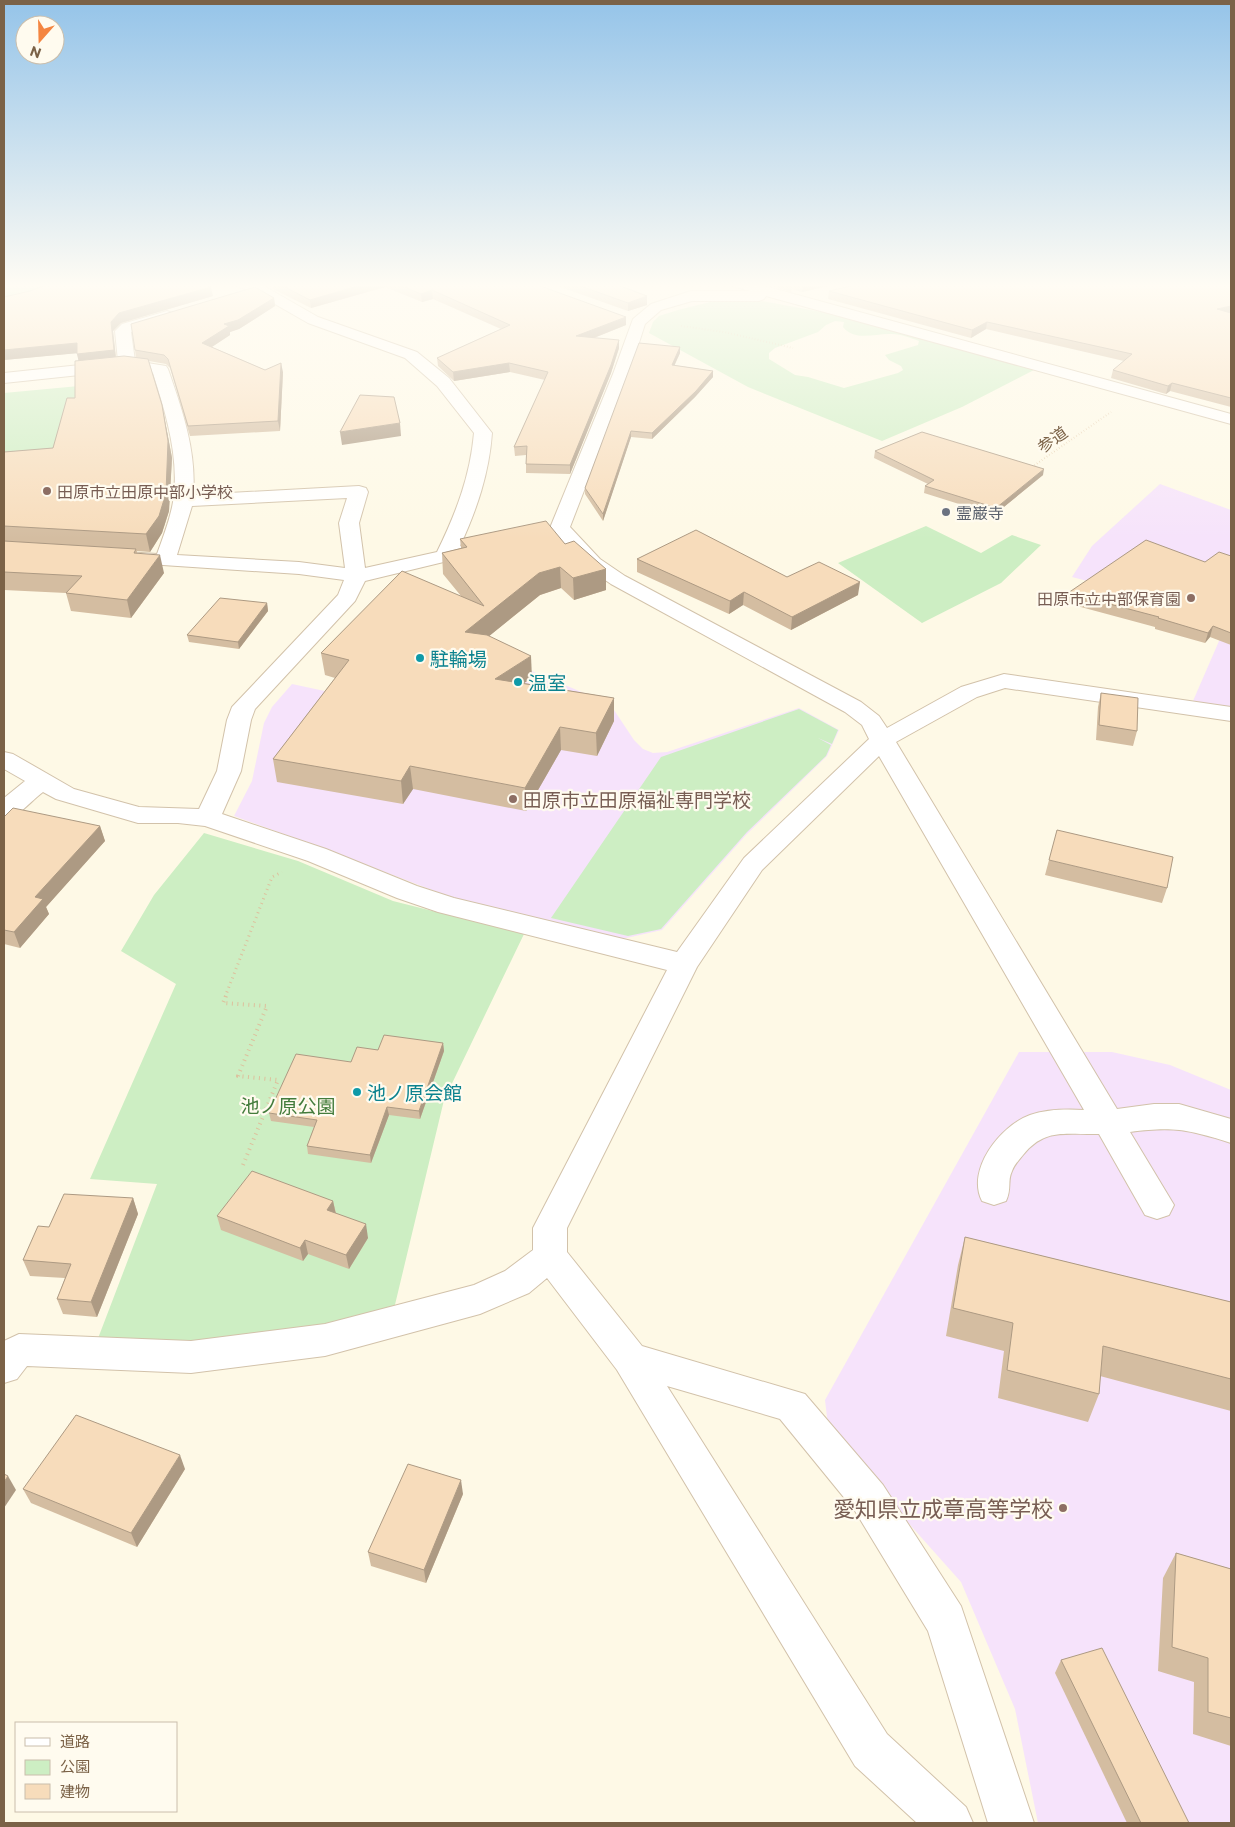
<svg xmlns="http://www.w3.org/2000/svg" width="1235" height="1827" viewBox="0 0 1235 1827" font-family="Commissioner,'Noto Sans JP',sans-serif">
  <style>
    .education { fill: #f6e3fb }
    .green { fill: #cdeec3; fill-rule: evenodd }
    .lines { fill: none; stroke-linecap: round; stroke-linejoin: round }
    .street-casing { stroke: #d2c2aa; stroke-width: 2 }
    .path-far2 { stroke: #ddc09d; stroke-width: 2; stroke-dasharray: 0.5 2.5; stroke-linecap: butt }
    .path-far1 { stroke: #ddc09d; stroke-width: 3; stroke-dasharray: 1 4; stroke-linecap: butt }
    .path { stroke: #ddc09d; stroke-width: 4; stroke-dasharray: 1 4.5; stroke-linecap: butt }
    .street { fill: #fff; fill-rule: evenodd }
    .wall { fill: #d4bda1 }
    .shaded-wall { fill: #ad9a83 }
    .building { fill: #f7dcbb; stroke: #ad9a83 }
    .education-dot { fill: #8d6e63; stroke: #fffbef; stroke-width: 2 }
    .worship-dot { fill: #6b7280; stroke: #fffbef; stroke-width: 2 }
    .culture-dot { fill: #0f9aa8; stroke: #fffbef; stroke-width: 2 }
    .labels { text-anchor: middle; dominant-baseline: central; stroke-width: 4.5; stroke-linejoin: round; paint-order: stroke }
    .far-street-label { font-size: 16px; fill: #7b6247; stroke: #fffbef }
    .far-education-label { font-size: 16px; fill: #785e54; stroke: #fffbef; text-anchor: start }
    .far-worship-label { font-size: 16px; fill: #5b616d; stroke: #fffbef; text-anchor: start }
    .culture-label { font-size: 19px; fill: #0d838f; stroke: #fffbef; text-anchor: start }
    .education-label { font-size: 19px; fill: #785e54; stroke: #fffbef; text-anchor: start }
    .park-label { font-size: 19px; fill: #447c3c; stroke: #fffbef }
    .near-education-label { font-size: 22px; fill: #785e54; stroke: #fffbef; text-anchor: end }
  </style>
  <rect width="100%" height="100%" fill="#fef9e6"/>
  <g class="education">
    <path d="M 1160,484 L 1231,510 L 1231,707 L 1193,701 L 1229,618 L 1072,577 L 1092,546 Z"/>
    <path d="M 430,628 L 610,704 L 634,740 L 643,749 L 653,753 L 667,752 L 799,708 L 839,730 L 827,756 L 746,835 L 662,930 L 622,939 L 450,897 L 325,849 L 234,816 L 252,781 L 264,723 L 272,707 L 292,684 L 362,699 Z"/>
    <path d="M 1019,1052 L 1112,1052 L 1170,1065 L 1231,1090 L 1231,1823 L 1038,1823 L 1015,1709 L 961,1582 L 829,1434 L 825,1400 Z"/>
  </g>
  <g class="green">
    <path d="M 4,283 L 97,283 L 4,301 Z"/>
    <path d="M 751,299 L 822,312 L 1034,370 L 962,407 L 882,441 L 748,387 L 649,333 L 653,322 L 659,316 L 678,310 L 718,300 ZM 835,321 L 844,322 L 843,327 C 855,342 875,333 892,334 C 901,334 911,338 919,341 L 918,345 L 885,355 L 889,360 L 901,366 L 903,370 L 898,373 L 844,388 L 808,377 L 795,375 L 769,359 L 769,353 L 775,348 L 818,332 L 826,325 Z"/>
    <path d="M 79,386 L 48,464 L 4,468 L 4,393 Z"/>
    <path d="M 926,526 L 981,553 L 1012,535 L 1041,545 L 1001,583 L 922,623 L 838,563 Z"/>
    <path d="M 799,709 L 838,730 L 832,744 L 818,738 L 831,745 L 826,756 L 747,832 L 661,929 L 628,936 L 551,918 L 661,757 Z"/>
    <path d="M 204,833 L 298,861 L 393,901 L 524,934 L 444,1100 L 393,1313 L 197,1346 L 97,1341 L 157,1184 L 90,1179 L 176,984 L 121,951 L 154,895 Z"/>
  </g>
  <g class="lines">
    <defs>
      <path id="street" d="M 235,283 L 257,283 L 264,286 L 318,317 L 417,352 L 449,378 L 492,433 C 489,474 477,509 460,546 L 478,542 L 485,544 L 488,548 L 485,552 L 365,581 L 355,601 L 255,709 L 251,720 L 241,771 L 222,814 L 326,849 L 417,886 L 454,898 L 677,952 L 744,858 L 869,739 L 862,725 L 845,712 L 611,584 L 586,567 L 550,528 L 613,374 L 633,319 L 651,304 L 691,291 L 751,291 L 732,286 L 730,283 L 754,283 L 1231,414 L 1231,424 L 766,296 L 764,299 L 759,301 L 692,301 L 661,310 L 645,324 L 629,374 L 570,527 L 600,559 L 625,576 L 861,702 L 879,716 L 887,728 L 961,687 L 1004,674 L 1231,707 L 1231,721 L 1005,688 L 977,697 L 896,742 L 1117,1109 L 1154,1104 L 1179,1104 L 1231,1119 L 1231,1143 C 1190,1130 1174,1126 1130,1132 L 1174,1205 L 1169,1215 L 1157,1219 L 1145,1215 L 1099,1134 C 1067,1135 1045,1127 1023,1155 C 1019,1160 1014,1165 1012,1171 C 1007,1181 1012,1188 1006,1201 L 994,1205 L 982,1201 C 966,1170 1000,1126 1030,1115 C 1048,1109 1066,1109 1084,1110 L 879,756 L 762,870 L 697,967 L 567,1228 L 567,1252 L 642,1346 L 805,1394 L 883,1485 L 961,1606 L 1034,1823 L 988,1823 L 928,1631 L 855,1511 L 780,1419 L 667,1386 L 887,1734 L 966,1807 L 973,1823 L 917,1823 L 855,1766 L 617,1370 L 547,1278 L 529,1293 L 480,1314 L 325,1356 L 191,1373 L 27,1366 L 17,1379 L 4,1383 L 4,1341 L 19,1334 L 191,1341 L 325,1324 L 474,1285 L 505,1271 L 533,1250 L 533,1228 L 667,970 L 438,912 L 397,898 L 308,861 L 205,826 L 178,823 L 138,823 L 56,799 L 43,792 C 31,801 17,818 4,821 L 4,798 L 25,781 L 4,769 L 4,752 L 13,754 L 74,789 L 139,807 L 199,809 L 217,771 L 227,720 L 232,707 L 338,595 L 344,580 L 299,574 L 118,562 L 115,558 L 118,554 L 125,552 L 157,554 C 163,537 170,520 173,502 C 180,459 166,414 153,373 L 127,370 L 4,383 L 4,373 L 118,361 L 115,331 L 122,324 L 167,311 L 172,313 L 175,316 L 172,319 L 131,332 L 135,361 L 166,366 L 168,369 C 182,409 197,452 193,495 L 359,486 L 366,488 L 368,492 L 359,523 L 365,568 L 437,552 C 456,513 470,477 474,433 L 437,386 L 405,358 L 308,323 L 254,292 L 237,286 ZM 347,498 L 339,523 L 345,568 L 299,562 L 177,555 L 192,506 Z"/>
    </defs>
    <use href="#street" class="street-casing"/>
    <g class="path-far2">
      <path d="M 681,326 L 724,332 L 793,348"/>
      <path d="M 1032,467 L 1111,412"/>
    </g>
    <path class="path-far1" d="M 225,997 L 272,877 L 282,872"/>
    <path class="path" d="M 226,996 L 223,1003 L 267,1006 L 238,1076 L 278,1080 L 243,1165"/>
    <use href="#street" class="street"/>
  </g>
  <g class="wall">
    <path d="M 272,283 L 532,283 L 626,325 L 594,338 L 619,348 L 611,373 L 570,474 L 526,473 L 526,455 L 515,456 L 514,447 L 545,380 L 510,372 L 454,381 L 438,366 L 437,358 L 501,329 L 433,299 L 422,302 L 385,287 L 311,308 L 273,289 Z"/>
    <path d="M 549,283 L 612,283 L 647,296 L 647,305 L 628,311 Z"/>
    <path d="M 762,283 L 841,283 L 802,292 L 792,289 L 791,292 Z"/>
    <path d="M 829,291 L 1230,313 L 1231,313 L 1231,407 L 1170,391 L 1166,394 L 1111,378 L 1113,370 L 1124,361 L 986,329 L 971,338 L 828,299 Z"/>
    <path d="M 213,296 L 121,323 L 113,331 L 116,357 L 136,358 L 135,350 L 274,298 L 275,306 L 239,329 L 230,332 L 230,335 L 212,347 L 265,370 L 283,372 L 280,431 L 190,436 L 170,368 L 166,364 L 149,361 L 162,405 L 172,458 L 169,511 L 162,533 L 150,552 L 137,551 L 137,553 L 164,573 L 131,618 L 71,611 L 66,593 L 4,590 L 4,452 L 53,448 L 75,398 L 79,361 L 77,353 L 4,360 L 4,297 Z"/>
    <path d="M 680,347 L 680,353 L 674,365 L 713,371 L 713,377 L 695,397 L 652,439 L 631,437 L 603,521 L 585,494 L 585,488 Z"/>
    <path d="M 875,451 L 1043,475 L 994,515 L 924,493 L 925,486 L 928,484 L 874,458 Z"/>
    <path d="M 460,539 L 565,544 L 606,569 L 606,590 L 574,600 L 561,588 L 540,595 L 489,636 L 532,678 L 524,683 L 614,698 L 614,721 L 597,756 L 561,750 L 526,811 L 413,789 L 403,804 L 277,782 L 273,759 L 335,678 L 325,675 L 321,653 L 461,596 L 443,574 L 442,553 L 461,548 Z"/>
    <path d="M 1231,556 L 1231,645 L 1210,637 L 1205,643 L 1155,629 L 1155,627 L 1066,603 L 1068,593 Z"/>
    <path d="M 637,559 L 787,577 L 858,595 L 791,630 L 743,605 L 729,614 L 637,572 Z"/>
    <path d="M 267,603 L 268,611 L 239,649 L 189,642 L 187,635 Z"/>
    <path d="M 1101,693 L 1137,731 L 1133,746 L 1096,740 L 1098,707 Z"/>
    <path d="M 4,817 L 100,826 L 105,841 L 46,907 L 49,914 L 20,948 L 4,944 Z"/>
    <path d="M 1049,860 L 1167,888 L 1162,903 L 1045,875 Z"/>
    <path d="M 443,1043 L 444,1051 L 420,1119 L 389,1115 L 371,1163 L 308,1154 L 307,1146 L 314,1127 L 271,1121 L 269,1113 L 351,1062 L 378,1050 Z"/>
    <path d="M 133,1198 L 138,1214 L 97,1317 L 63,1314 L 57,1299 L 65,1278 L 30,1276 L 23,1260 L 49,1227 Z"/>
    <path d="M 333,1201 L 336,1213 L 368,1238 L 349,1269 L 308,1254 L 303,1261 L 221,1230 L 217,1216 Z"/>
    <path d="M 965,1237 L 1231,1302 L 1231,1411 L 1100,1376 L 1099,1394 L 1088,1422 L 998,1398 L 1004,1351 L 946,1336 L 958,1265 Z"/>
    <path d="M 185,1469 L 137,1547 L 31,1503 L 23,1489 Z"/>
    <path d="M 463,1494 L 426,1583 L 371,1566 L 368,1552 Z"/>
    <path d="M 1176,1553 L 1231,1569 L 1231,1746 L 1193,1734 L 1194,1682 L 1158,1671 L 1163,1578 Z"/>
    <path d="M 1061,1660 L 1189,1823 L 1127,1823 L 1055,1673 Z"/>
  </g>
  <g class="shaded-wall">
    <path d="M 368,283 L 385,283 L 385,287 L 311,308 L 310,300 Z"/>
    <path d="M 808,283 L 841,283 L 802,292 L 803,284 Z"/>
    <path d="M 211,287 L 213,296 L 121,323 L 113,331 L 116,359 L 79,363 L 77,354 L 111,322 L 119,313 Z"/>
    <path d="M 432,290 L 433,299 L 422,302 L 421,294 Z"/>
    <path d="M 647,296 L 647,305 L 628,311 L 628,303 Z"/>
    <path d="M 274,298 L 275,306 L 239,329 L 230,332 L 230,335 L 204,352 L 202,343 L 224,324 Z"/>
    <path d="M 1231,306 L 1231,313 L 1215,317 L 1217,309 Z"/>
    <path d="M 626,317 L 626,325 L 576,345 L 576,336 Z"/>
    <path d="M 987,322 L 986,329 L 971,338 L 972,330 Z"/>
    <path d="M 619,340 L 619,348 L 611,373 L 570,474 L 570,465 Z"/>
    <path d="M 77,343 L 79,353 L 4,360 L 4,350 Z"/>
    <path d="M 680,347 L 680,353 L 672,371 L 672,365 Z"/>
    <path d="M 281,363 L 283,372 L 280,431 L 278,421 Z"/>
    <path d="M 509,363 L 510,372 L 454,381 L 453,372 Z"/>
    <path d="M 713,371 L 713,377 L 695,397 L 652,439 L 652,433 Z"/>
    <path d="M 1172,383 L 1170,391 L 1166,394 L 1168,386 Z"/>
    <path d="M 162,405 L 172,458 L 169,511 L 162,533 L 150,552 L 146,534 Z"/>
    <path d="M 400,423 L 401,436 L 342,445 L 340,432 Z"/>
    <path d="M 631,431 L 631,437 L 603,521 L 603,514 Z"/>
    <path d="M 1044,469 L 1043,475 L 994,515 L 996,508 Z"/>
    <path d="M 160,555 L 164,573 L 131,618 L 127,600 Z"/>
    <path d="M 560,567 L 561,588 L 540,595 L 467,654 L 465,632 L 539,573 Z"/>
    <path d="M 606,569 L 606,590 L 574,600 L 573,578 Z"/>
    <path d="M 860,582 L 858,595 L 791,630 L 792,617 Z"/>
    <path d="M 744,592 L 743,605 L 729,614 L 730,601 Z"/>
    <path d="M 267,603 L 268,611 L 239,649 L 238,642 Z"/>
    <path d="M 1213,626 L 1210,637 L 1205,643 L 1208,633 Z"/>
    <path d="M 531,656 L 532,678 L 496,701 L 495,679 Z"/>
    <path d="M 614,698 L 614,721 L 597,756 L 596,733 Z"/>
    <path d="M 560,727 L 561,750 L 526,811 L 525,788 Z"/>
    <path d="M 410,766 L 413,789 L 403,804 L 401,781 Z"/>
    <path d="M 100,826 L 105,841 L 46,907 L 49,914 L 20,948 L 14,932 L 35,897 Z"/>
    <path d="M 443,1043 L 444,1051 L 420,1119 L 419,1111 Z"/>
    <path d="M 387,1107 L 389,1115 L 371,1163 L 370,1155 Z"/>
    <path d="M 133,1198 L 138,1214 L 97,1317 L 91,1302 Z"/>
    <path d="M 333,1201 L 336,1215 L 327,1210 Z"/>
    <path d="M 366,1224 L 368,1238 L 349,1269 L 346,1255 Z"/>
    <path d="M 305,1240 L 308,1254 L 303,1261 L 300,1248 Z"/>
    <path d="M 180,1455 L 185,1469 L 137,1547 L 131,1533 Z"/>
    <path d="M 8,1476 L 16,1490 L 4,1508 L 4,1482 Z"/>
    <path d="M 461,1480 L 463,1494 L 426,1583 L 424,1570 Z"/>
  </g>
  <g class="building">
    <path d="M 51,283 L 200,283 L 211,287 L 119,313 L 111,322 L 114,350 L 77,354 L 77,343 L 4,350 L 4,297 L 30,291 Z"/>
    <path d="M 277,283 L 368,283 L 310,300 Z"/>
    <path d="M 395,283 L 532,283 L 626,317 L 576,336 L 619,340 L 611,365 L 570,465 L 526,464 L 527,446 L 514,447 L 548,372 L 509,363 L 453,372 L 437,358 L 510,325 L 432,290 L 421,294 Z"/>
    <path d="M 572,283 L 612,283 L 647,296 L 628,303 Z"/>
    <path d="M 864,283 L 1231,283 L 1231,306 L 1217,309 L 1231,313 L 1231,398 L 1172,383 L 1168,386 L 1113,370 L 1132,354 L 987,322 L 972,330 L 829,291 Z"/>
    <path d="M 255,287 L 274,298 L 238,320 L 224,324 L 229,326 L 202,343 L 265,370 L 281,363 L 278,421 L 188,426 L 168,359 L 164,355 L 135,350 L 131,324 Z"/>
    <path d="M 639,343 L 680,347 L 672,365 L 713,371 L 696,391 L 652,433 L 631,431 L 603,514 L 585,488 Z"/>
    <path d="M 124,356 L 148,359 L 162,405 L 168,441 L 166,493 L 159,516 L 146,534 L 4,526 L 4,452 L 53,448 L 67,398 L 75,398 L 75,361 Z"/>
    <path d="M 360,395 L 394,397 L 400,423 L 340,432 Z"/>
    <path d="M 922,432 L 1044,469 L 996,508 L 925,486 L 934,480 L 875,451 Z"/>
    <path d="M 546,521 L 565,544 L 574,541 L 606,569 L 573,578 L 560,567 L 539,573 L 465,632 L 487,635 L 531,656 L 495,679 L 614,698 L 596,733 L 560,727 L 525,788 L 410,766 L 401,781 L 273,759 L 349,660 L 321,653 L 402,571 L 484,606 L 442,553 L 467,547 L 460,539 Z"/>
    <path d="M 696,530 L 787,577 L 819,562 L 860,582 L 792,617 L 744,592 L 730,601 L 637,559 Z"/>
    <path d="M 1146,540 L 1205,562 L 1219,552 L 1231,556 L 1231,633 L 1213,626 L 1208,633 L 1158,618 L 1159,617 L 1068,593 Z"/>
    <path d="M 4,541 L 136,549 L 134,553 L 160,555 L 127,600 L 66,593 L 82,576 L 4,572 Z"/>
    <path d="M 220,598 L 267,603 L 238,642 L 187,635 Z"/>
    <path d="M 1101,693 L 1138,698 L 1137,731 L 1099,725 Z"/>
    <path d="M 13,808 L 100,826 L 35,897 L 43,899 L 14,932 L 4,930 L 4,852 L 5,851 L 4,850 L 4,817 Z"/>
    <path d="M 1057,830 L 1173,857 L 1167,888 L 1049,860 Z"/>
    <path d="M 384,1035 L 443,1043 L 419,1111 L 387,1107 L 370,1155 L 307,1146 L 317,1120 L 269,1113 L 296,1054 L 351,1062 L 357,1047 L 378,1050 Z"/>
    <path d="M 252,1171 L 333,1201 L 327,1210 L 366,1224 L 346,1255 L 305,1240 L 300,1248 L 217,1216 Z"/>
    <path d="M 64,1194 L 133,1198 L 91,1302 L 57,1299 L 71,1264 L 23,1260 L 38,1226 L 49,1227 Z"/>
    <path d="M 965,1237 L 1231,1302 L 1231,1379 L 1103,1346 L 1099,1394 L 1007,1370 L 1013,1323 L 953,1308 Z"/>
    <path d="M 76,1415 L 180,1455 L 131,1533 L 23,1489 Z"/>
    <path d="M 408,1464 L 461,1480 L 424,1570 L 368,1552 Z"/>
    <path d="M 4,1474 L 8,1476 L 4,1482 Z"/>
    <path d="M 1176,1553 L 1231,1569 L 1231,1718 L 1208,1712 L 1208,1658 L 1172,1647 Z"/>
    <path d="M 1102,1648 L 1189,1823 L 1141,1823 L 1061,1660 Z"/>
  </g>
  <linearGradient id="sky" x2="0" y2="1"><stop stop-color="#95c4e9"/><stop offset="0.53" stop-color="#fffcf4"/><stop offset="1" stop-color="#fffcf4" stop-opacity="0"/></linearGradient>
  <rect width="1235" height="539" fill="url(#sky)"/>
  <g class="education-dot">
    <circle cx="47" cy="491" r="5"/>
    <circle cx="1191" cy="598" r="5"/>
    <circle cx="513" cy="799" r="5"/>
    <circle cx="1063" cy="1508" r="5"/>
  </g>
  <circle class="worship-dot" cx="946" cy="512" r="5"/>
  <g class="culture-dot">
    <circle cx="420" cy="658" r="5"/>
    <circle cx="518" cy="682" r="5"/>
    <circle cx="357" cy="1092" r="5"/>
  </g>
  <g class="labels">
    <g class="far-street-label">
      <text transform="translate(1052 439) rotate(-35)">参道</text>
    </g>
    <g class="far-education-label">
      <text x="57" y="491">田原市立田原中部小学校</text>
      <text x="1181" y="598" text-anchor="end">田原市立中部保育園</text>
    </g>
    <g class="far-worship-label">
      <text x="956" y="512">霊巌寺</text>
    </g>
    <g class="culture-label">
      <text x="430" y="658">駐輪場</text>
      <text x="528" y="682">温室</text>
      <text x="367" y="1092">池ノ原会館</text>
    </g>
    <g class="education-label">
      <text x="523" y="799">田原市立田原福祉専門学校</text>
    </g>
    <g class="park-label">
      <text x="288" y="1105">池ノ原公園</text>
    </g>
    <g class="near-education-label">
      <text x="1053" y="1508">愛知県立成章高等学校</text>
    </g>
  </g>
  <rect width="1235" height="1827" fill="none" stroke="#7b6247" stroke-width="10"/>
  <rect x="15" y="1722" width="162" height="90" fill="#fffbef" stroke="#cabeac"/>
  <rect x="25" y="1738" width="25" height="8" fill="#ffffff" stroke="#cabeac"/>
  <text x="60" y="1747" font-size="15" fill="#7b6247">道路</text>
  <rect x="25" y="1760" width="25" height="15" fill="#cdeec3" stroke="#cabeac"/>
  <text x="60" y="1772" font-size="15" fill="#7b6247">公園</text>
  <rect x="25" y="1784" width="25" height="15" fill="#f7dcbb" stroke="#cabeac"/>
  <text x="60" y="1797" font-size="15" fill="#7b6247">建物</text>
  <g transform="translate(40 40) rotate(200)"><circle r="24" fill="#fffbef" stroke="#cabeac"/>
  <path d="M0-4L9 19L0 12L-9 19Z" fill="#f48540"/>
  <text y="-8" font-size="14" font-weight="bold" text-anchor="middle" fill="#7b6247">N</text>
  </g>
</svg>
